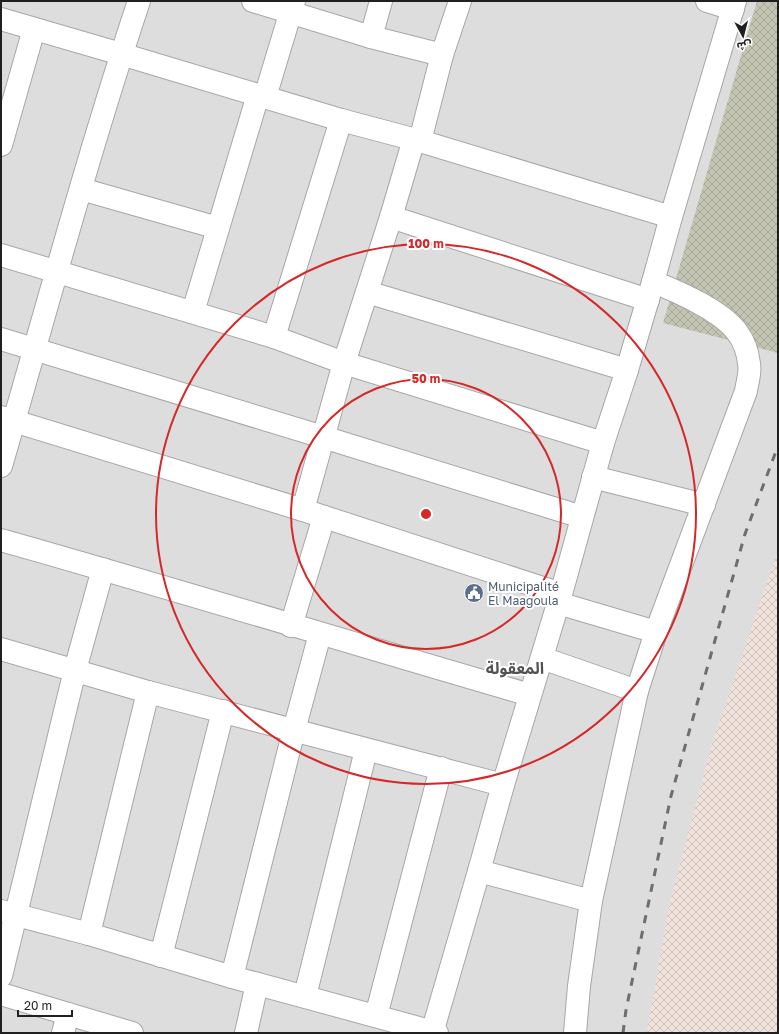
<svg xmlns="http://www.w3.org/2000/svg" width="779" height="1034" viewBox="0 0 779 1034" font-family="'Golos Text','Noto Sans Arabic',sans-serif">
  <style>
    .residential { fill: #dedddd }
    .military { fill: url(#military-cross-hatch) }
    .construction { fill: url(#construction-cross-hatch) }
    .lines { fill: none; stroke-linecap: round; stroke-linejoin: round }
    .minor-casing { stroke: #a7a7a7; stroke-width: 24 }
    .minor { stroke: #fff; stroke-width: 22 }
    .rail { stroke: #6e6e6e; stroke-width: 3; stroke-dasharray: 8 8; stroke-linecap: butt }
    .ring { fill: none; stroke: #d62828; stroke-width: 2 }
    .labels { text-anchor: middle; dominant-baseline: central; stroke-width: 4; stroke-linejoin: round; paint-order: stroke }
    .service-label { font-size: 12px; fill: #4e5e75; stroke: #fff; text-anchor: start }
    .district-label { font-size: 16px; font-weight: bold; fill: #535353; stroke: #fff }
    .centre { fill: #d62828; stroke: #fff; stroke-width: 2 }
    .ring-label { font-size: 12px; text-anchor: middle; font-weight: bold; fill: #d62828; stroke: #fff; stroke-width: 4; stroke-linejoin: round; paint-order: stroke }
  </style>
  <defs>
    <pattern id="military-cross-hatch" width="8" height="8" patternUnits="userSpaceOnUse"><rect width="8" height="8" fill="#f1e3db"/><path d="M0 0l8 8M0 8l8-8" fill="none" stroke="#cec2bc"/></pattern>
    <pattern id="construction-cross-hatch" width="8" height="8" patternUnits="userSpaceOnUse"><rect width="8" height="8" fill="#c3c5b2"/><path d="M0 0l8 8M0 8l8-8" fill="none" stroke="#a7a999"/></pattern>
  </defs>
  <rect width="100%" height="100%" fill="#f0eee7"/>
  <rect class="residential" x="1" y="1" width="777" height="1032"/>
  <path class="military" d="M 778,551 L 778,1033 L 647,1033 L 669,906 L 713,741 Z"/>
  <path class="construction" d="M 757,1 L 778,1 L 778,353 L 663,323 Z"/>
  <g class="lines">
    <defs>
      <g id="minor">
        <path d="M 253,1 L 371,37 L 442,55"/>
        <path d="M 707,1 L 733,9"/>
        <path d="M 1,19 L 121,54 L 341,120 L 420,141 L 671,217"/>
        <path d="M 371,37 L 381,1"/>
        <path d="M 265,97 L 294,1"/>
        <path d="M 420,141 L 442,55 L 460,1"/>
        <path d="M 1,145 L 34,29"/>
        <path d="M 81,189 L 218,228"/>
        <path d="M 391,217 L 648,300"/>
        <path d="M 1,255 L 274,337 L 344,363 L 603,443"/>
        <path d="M 367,292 L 627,370"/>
        <path d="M 193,312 L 258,95"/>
        <path d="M 274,337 L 341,120"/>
        <path d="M 1,339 L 323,437 L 582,517"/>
        <path d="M 1,417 L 303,510 L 561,594"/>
        <path d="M 1,466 C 46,311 88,154 139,1"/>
        <path d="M 593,477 L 704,505"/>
        <path d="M 303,510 L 344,363 L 391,217 L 414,139"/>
        <path d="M 1,540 C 178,590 354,644 530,695"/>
        <path d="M 558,603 L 656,632"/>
        <path d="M 291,626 L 324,517"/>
        <path d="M 1,649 L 148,692 L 503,785"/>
        <path d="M 542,658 L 637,691 L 591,901 L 579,986 L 575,1033"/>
        <path d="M 637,691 L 656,632 L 746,391 C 747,383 751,372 749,364 C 748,353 744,341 737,332 C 722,311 677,291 653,282"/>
        <path d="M 479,871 L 591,901"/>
        <path d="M 1,911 L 89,934 L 232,977 L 437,1033"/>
        <path d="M 89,934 L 148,692"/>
        <path d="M 161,956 L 223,711"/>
        <path d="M 1,976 L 75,670 L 103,569"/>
        <path d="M 232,977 L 294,730 L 320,634"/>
        <path d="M 1,994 L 132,1033"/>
        <path d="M 305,996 L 366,750"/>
        <path d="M 376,1016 L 441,768"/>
        <path d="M 63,1033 L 68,1014"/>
        <path d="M 246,1033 L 257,984"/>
        <path d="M 432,1033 L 479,871 L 503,785 L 561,594 L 603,443 L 627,370 L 653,282 L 671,217 L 735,1"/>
      </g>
    </defs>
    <use href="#minor" class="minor-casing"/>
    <use href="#minor" class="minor"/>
    <path class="rail" d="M 623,1033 L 626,1010 L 671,796 L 745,534 L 778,446"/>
  </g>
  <g class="ring">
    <circle cx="426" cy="514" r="135"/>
    <circle cx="426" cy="514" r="270"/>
  </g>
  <defs>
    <symbol id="civic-disc" viewBox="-11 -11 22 22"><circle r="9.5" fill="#5c6f8a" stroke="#fff"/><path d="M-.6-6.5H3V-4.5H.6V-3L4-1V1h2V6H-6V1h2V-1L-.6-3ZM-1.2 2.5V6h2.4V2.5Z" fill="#fff"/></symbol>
  </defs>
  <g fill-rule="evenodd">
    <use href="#civic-disc" x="463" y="582" width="22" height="22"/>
  </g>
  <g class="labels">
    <g class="service-label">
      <text x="488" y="586">Municipalité<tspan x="488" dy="14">El Maagoula</tspan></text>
    </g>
    <g class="district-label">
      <text x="515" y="668">المعقولة</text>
    </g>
  </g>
  <circle cx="426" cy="514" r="6" class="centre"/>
  <g class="ring-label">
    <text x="426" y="248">100 m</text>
    <text x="426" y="383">50 m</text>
  </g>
  <rect width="779" height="1034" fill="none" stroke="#202020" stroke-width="4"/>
  <g transform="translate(743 36) rotate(173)" stroke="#ffffff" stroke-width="3" paint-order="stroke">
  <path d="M0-3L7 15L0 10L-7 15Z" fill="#202020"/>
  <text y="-6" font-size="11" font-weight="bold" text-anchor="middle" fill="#202020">ش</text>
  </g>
  <path d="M18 1010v6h54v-6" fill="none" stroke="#202020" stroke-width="2"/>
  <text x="24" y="1010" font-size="12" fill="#202020" stroke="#ffffff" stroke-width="3" paint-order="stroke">20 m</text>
</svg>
